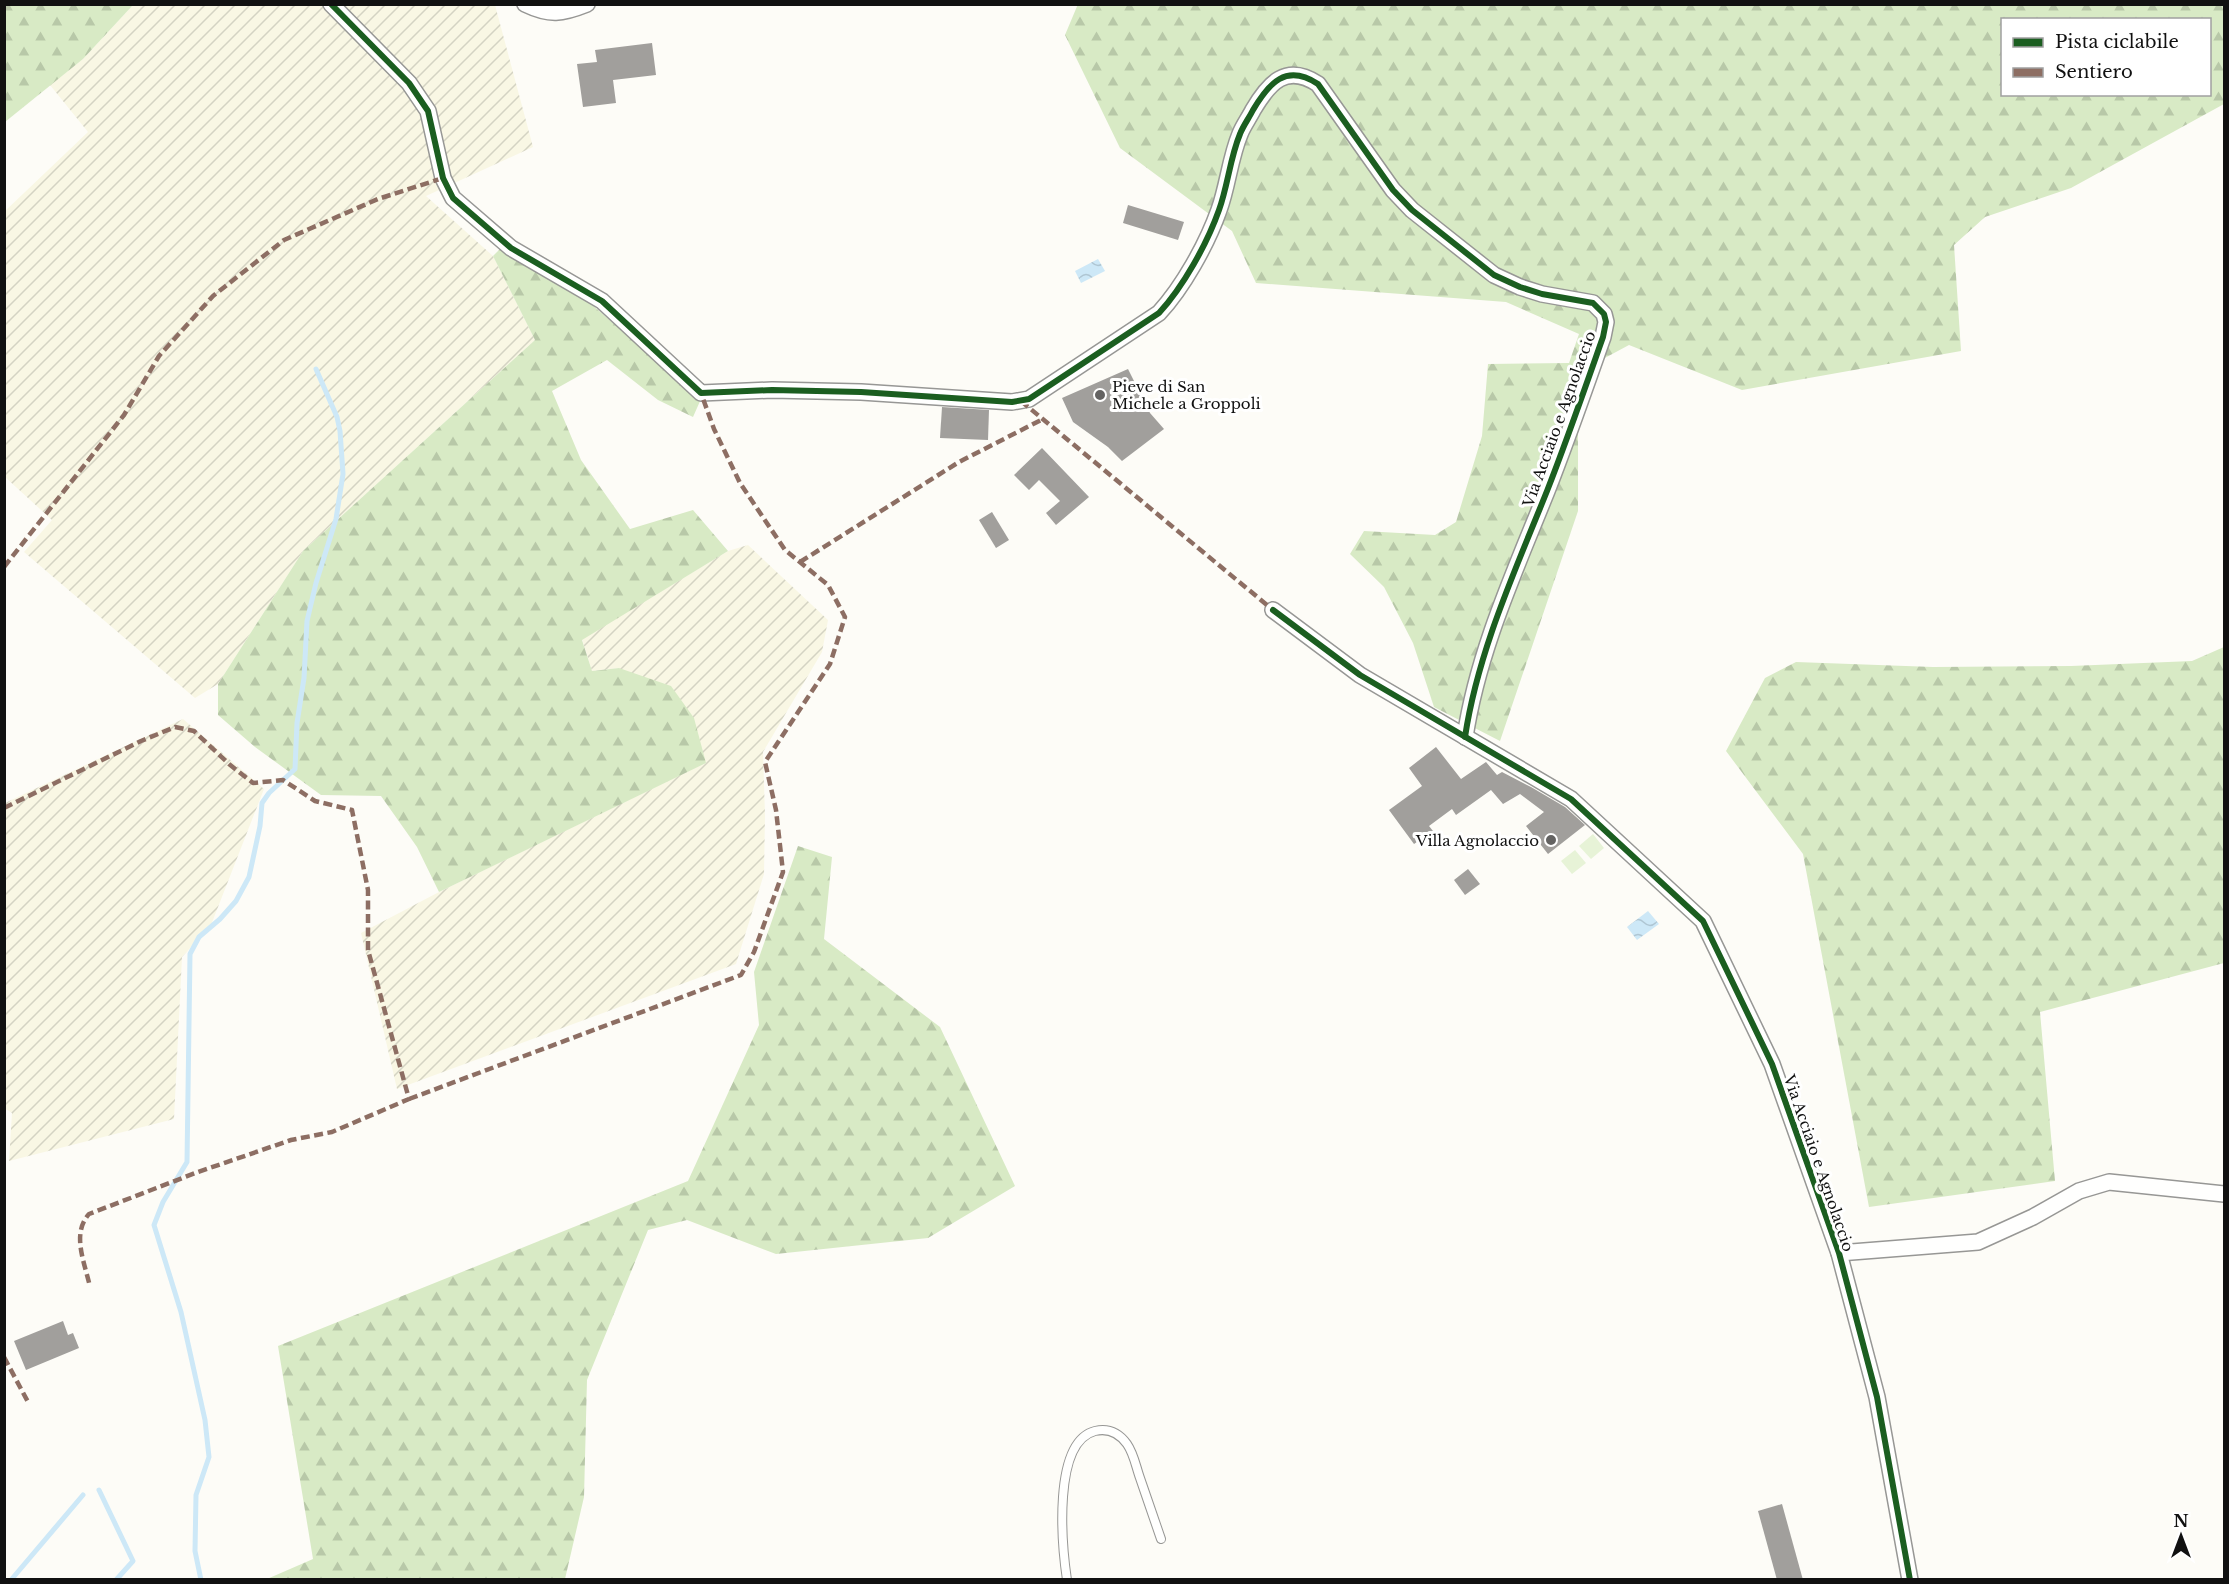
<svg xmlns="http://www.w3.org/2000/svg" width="2229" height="1584" viewBox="0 0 2229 1584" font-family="'Libre Baskerville',serif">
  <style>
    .farmland { fill: url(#farmland-furrows) }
    .grass { fill: #e7f3d7 }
    .forest { fill: url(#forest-firs); fill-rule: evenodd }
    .water { fill: url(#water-waves) }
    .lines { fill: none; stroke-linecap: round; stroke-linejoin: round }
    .stream { stroke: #cde8f7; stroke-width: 5 }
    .building { fill: #a19f9c }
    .service-casing { stroke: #979795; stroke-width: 10 }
    .minor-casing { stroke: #979795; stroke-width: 18 }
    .service { stroke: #fffffe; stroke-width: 8 }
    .minor { stroke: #fffffe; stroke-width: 15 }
    .quiet { stroke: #8d6e63; stroke-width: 4.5; stroke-dasharray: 9 4.5; stroke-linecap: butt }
    .cycleway-casing { stroke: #fff; stroke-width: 10 }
    .cycleway { stroke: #1b5e20; stroke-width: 6 }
    .poi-dot { fill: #646362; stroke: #fff; stroke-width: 2 }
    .labels { text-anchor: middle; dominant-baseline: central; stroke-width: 6; stroke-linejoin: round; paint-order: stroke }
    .poi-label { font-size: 15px; fill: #111; stroke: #fff; text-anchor: start }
    .street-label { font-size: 15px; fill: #111; stroke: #fff }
  </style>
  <defs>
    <pattern id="farmland-furrows" width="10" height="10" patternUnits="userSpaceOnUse" patternTransform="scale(1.5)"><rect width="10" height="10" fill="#f9f7e4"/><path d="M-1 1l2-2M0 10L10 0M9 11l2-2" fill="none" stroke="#d4d3c3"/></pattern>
    <pattern id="forest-firs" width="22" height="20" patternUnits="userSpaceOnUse" patternTransform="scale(1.5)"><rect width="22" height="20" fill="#d8eac5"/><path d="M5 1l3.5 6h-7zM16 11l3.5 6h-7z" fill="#b8c8a8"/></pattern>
    <pattern id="water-waves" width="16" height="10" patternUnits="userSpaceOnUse" patternTransform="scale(1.5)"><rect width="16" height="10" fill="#cde8f7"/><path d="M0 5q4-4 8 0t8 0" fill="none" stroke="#afc6d3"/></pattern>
  </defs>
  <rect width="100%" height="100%" fill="#fdfcf7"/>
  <g class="farmland">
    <path d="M 133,5 L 495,5 L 533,147 L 426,196 L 493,256 L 535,340 L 303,551 L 218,684 L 195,698 L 24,552 L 52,520 L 5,477 L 4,212 L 88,132 L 50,85 L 83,59 Z"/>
    <path d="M 748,545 L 828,620 L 822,652 L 763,752 L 765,815 L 764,874 L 736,964 L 397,1089 L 361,933 L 439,892 L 705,763 L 619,668 L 592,671 L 582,639 L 728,551 Z"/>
    <path d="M 183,719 L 264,789 L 211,925 L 182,957 L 174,1119 L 9,1161 L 12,1113 L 4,1108 L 5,803 Z"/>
  </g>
  <g class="grass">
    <path d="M 1593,834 L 1604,848 L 1591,859 L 1579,846 Z"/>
    <path d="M 1575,850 L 1586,863 L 1572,874 L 1561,861 Z"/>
  </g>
  <g class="forest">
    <path d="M 5,4 L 133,4 L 133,5 L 83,59 L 5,122 Z"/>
    <path d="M 1078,4 L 2224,5 L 2224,104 L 2071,188 L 1985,217 L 1954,245 L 1961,351 L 1742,390 L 1629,345 L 1603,359 L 1578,432 L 1578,511 L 1500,741 L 1434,707 L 1413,643 L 1384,587 L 1350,554 L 1364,531 L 1435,535 L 1456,522 L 1482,436 L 1488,364 L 1569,363 L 1579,334 L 1506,302 L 1256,283 L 1232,231 L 1120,148 L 1065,35 ZM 2002,20 L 2210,20 L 2210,94 L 2002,94 Z"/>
    <path d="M 501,248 L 590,303 L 701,399 L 693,417 L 658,400 L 607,360 L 552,391 L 581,460 L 630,529 L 693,510 L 728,551 L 582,640 L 592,671 L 619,668 L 671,686 L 694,718 L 706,763 L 439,892 L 417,847 L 381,796 L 321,795 L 255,747 L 218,715 L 218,684 L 303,551 L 535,340 L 493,256 Z"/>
    <path d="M 2224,647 L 2224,963 L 2040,1012 L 2055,1181 L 1869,1207 L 1803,854 L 1726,751 L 1765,678 L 1796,662 L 1933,667 L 2071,666 L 2192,661 Z"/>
    <path d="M 798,846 L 832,857 L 824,939 L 940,1027 L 1015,1186 L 928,1238 L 776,1254 L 687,1220 L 648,1230 L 587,1380 L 584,1497 L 565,1579 L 267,1579 L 313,1559 L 278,1346 L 688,1181 L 759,1025 L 754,972 Z"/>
  </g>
  <g class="water">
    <path d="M 1098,259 L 1105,271 L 1081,283 L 1075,271 Z"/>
    <path d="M 1648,911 L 1659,924 L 1637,940 L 1627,927 Z"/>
  </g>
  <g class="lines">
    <g class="stream">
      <path d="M 99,1490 L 133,1561 L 116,1580"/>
      <path d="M 11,1580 L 83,1495"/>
      <path d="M 201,1580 L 195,1551 L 196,1495 L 209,1457 L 205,1420 L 181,1312 L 154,1225 L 163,1202 L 187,1162 L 190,954 L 199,937 L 220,919 L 236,901 L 249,877 L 260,826 L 262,803 L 269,793 L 295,769 L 297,723 L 304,678 L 307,621 L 316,583 L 336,519 L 343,474 L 340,431 L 337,417 L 316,369"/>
    </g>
  </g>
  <g class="building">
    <path d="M 652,43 L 656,75 L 613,80 L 616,103 L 583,107 L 577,64 L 597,62 L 595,50 Z"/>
    <path d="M 1128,205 L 1184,222 L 1178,240 L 1123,223 Z"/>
    <path d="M 1128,369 L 1150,413 L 1164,429 L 1122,461 L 1108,447 L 1073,422 L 1062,398 Z"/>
    <path d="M 942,407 L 989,410 L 988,440 L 940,438 Z"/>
    <path d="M 1042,448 L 1089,497 L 1056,525 L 1046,513 L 1060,501 L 1039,480 L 1029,490 L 1014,475 Z"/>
    <path d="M 992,512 L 1009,540 L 996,548 L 979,520 Z"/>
    <path d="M 1436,747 L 1461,779 L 1486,762 L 1497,775 L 1502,772 L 1531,787 L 1565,807 L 1585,825 L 1548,854 L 1526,826 L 1544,812 L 1520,794 L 1503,804 L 1491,790 L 1456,815 L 1452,809 L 1429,826 L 1433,831 L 1414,844 L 1389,810 L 1422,786 L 1409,768 Z"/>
    <path d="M 1468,869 L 1480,884 L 1465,895 L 1454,880 Z"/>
    <path d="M 63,1321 L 68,1335 L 73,1333 L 79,1348 L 26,1370 L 14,1341 Z"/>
    <path d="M 1782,1504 L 1803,1580 L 1777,1580 L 1758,1511 Z"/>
  </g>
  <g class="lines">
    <defs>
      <path id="service" d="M 1067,1580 C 1062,1546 1052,1442 1095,1431 C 1108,1428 1119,1433 1127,1444 C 1134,1454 1136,1467 1140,1478 C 1147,1498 1154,1519 1161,1539"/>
      <g id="minor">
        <path d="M 331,4 L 409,83 L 428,111 L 443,178 L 453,198 L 511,248 L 602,301 L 701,393 L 772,390 L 861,392 L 1012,402 L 1029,399 L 1159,313 C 1183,287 1207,244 1219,210 C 1228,185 1230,158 1240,134 C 1243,126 1249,118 1253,110 C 1269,83 1286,63 1318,84 L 1393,190 L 1412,210 L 1494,275 L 1520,287 L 1542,294 L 1593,303 L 1604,314 L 1606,322 L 1603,337 C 1585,388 1567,440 1547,491 C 1515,571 1478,651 1465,737"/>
        <path d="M 525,4 C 550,16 562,14 587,4"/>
        <path d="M 1273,610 L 1360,675 L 1571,799 L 1703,921 L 1772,1064 L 1839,1253 L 1877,1397 L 1910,1580"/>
        <path d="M 1839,1253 L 1978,1242 L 2033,1217 L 2079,1191 L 2109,1182 L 2224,1194"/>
      </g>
    </defs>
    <use href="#service" class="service-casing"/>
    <use href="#minor" class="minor-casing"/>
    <use href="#service" class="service"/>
    <use href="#minor" class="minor"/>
    <g class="quiet">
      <path d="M 1021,401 L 1273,610"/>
      <path d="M 800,562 L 959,462 L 1043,419"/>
      <path d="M 4,567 L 124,415 L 159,356 L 213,296 L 284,240 L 378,199 L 443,178"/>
      <path d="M 4,808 L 141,741 L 175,727 L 194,731 L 229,764 L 253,783 L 283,780 L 315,801 L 352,810 L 368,890 L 368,950 L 409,1099 L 332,1132 L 291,1140 L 198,1172 L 89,1214 C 71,1234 85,1263 90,1287"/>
      <path d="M 409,1099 L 741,975 L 754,952 L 783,872 L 776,810 L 765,762 L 830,664 L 845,617 L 828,585 L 785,550 L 740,483 L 714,429 L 701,393"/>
      <path d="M 4,1357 L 28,1402"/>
    </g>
    <defs>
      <g id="cycleway">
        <path d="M 331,4 L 409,83 L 428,111 L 443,178 L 453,198 L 511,248 L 602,301 L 701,393 L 772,390 L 861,392 L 1012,402 L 1029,399 L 1159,313 C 1183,287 1207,244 1219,210 C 1228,185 1230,158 1240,134 C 1243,126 1249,118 1253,110 C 1269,83 1286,63 1318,84 L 1393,190 L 1412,210 L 1494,275 L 1520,287 L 1542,294 L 1593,303 L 1604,314 L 1606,322 L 1603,337 C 1585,388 1567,440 1547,491 C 1515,571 1478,651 1465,737"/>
        <path d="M 1273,610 L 1360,675 L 1571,799 L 1703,921 L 1772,1064 L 1839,1253 L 1877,1397 L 1910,1580"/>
      </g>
    </defs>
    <use href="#cycleway" class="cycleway-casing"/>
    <use href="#cycleway" class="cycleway"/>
  </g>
  <g class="poi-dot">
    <circle cx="1100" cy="395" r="6"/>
    <circle cx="1551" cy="840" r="6"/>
  </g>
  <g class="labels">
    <g class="poi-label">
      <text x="1112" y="386">Pieve di San<tspan x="1112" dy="17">Michele a Groppoli</tspan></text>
      <text x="1539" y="840" text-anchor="end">Villa Agnolaccio</text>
    </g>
    <g class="street-label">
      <text transform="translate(1559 419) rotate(-70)">Via Acciaio e Agnolaccio</text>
      <text transform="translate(1819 1163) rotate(71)">Via Acciaio e Agnolaccio</text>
    </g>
  </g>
  <rect width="2229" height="1584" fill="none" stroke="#111111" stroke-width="12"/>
  <rect x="2001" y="18" width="210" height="78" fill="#ffffff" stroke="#a0a0a0" stroke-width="1.5"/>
  <rect x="2013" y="38" width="30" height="9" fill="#1b5e20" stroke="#a0a0a0" stroke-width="1.5"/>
  <text x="2055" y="48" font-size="18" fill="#111111">Pista ciclabile</text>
  <rect x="2013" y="68" width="30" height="9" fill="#8d6e63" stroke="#a0a0a0" stroke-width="1.5"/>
  <text x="2055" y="78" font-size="18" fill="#111111">Sentiero</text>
  <g transform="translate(2181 1536)" stroke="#ffffff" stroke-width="4.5" paint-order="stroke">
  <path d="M0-4.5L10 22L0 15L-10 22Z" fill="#111111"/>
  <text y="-9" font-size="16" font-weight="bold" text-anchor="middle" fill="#111111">N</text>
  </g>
</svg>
